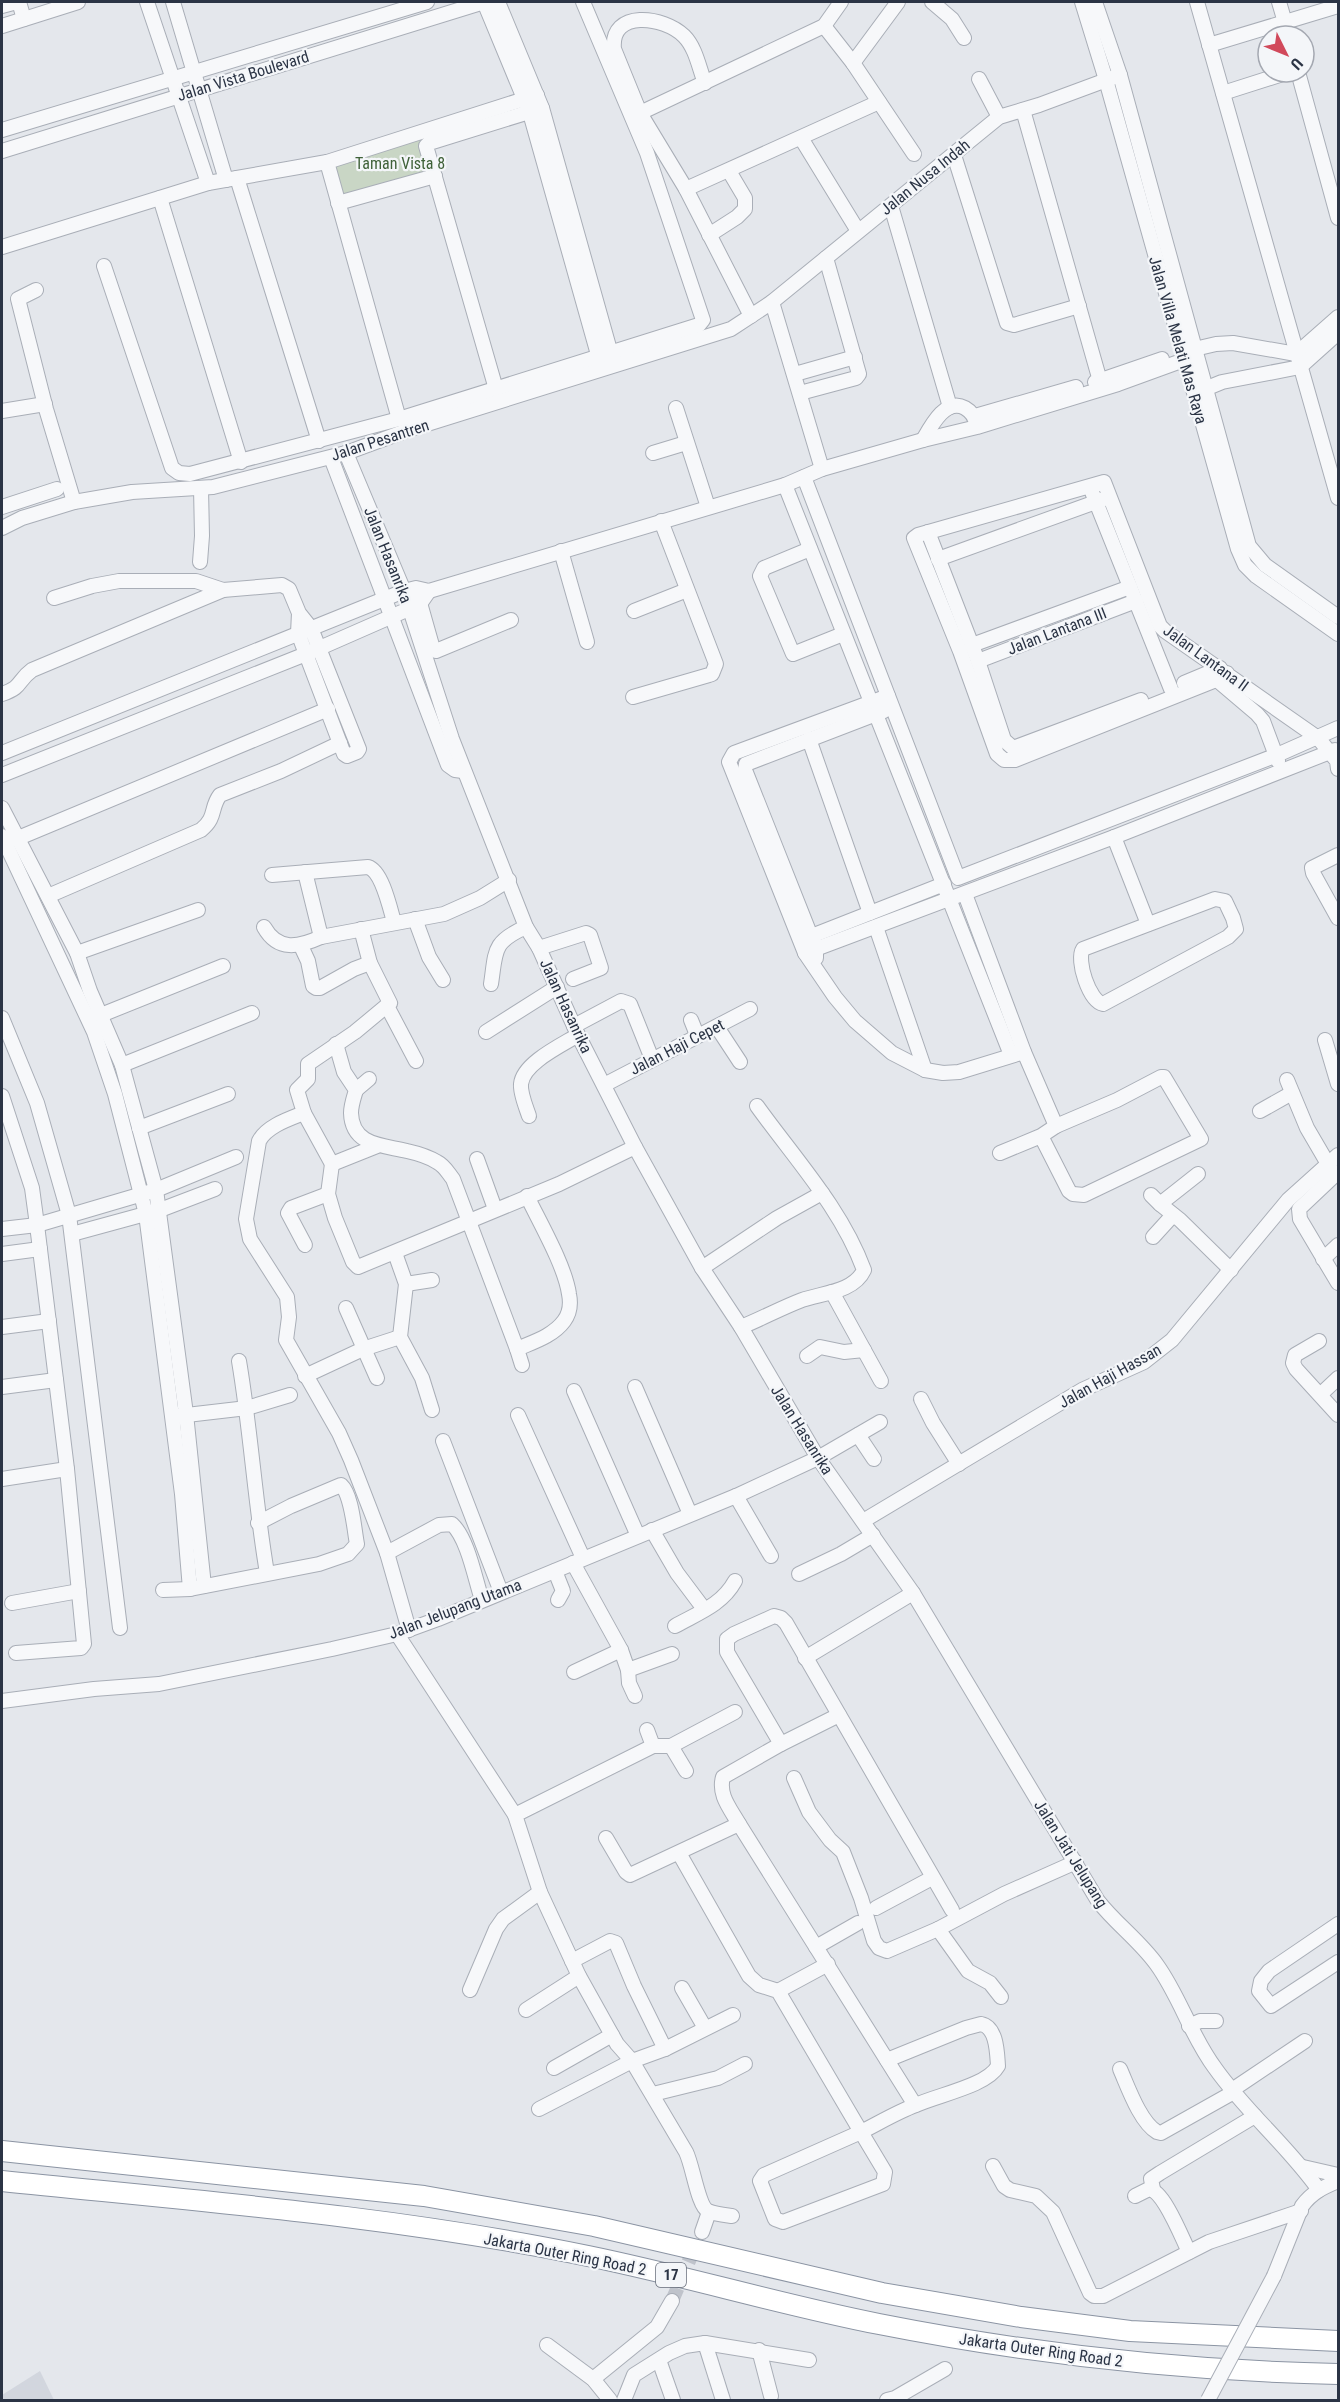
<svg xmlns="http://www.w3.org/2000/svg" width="1340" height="2402" viewBox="0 0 1340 2402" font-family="'Roboto Condensed',sans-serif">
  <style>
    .built { fill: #d2d6de }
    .green { fill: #c9d6c5 }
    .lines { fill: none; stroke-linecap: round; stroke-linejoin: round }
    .minor-tunnel { stroke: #bfc3cb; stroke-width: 14; stroke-dasharray: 14 7; stroke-linecap: butt }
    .minor-casing { stroke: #a9aeb7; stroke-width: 16 }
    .highway-casing { stroke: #8b94a3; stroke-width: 22 }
    .minor { stroke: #f7f8fa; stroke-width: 14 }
    .highway { stroke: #fff; stroke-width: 20 }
    .minor-bridge-casing { stroke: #a9aeb7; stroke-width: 16; stroke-linecap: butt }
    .minor-bridge { stroke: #f7f8fa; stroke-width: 14 }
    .labels { text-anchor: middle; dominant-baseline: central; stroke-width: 4.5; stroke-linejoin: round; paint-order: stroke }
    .shield { fill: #f4f6f9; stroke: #676e7b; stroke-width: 1.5 }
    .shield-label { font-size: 15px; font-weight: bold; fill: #2b3445 }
    .street-label { font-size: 16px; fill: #2b3445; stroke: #f4f6f9 }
    .park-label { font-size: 16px; fill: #3f6138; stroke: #f4f6f9 }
  </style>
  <rect width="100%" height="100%" fill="#e4e7ec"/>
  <path class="built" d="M 40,2371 L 54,2400 L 2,2400 L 2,2395 Z"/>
  <path class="green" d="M 422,133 L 435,176 L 338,203 L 327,162 Z"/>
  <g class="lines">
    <path class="minor-tunnel" d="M 672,2301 L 697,2242"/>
    <defs>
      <g id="minor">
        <path d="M 19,2 L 24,19"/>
        <path d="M 147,2 L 208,183"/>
        <path d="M 173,2 L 226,180"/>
        <path d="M 484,2 L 530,113 L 599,358"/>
        <path d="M 498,2 L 542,108 L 611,354"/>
        <path d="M 932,2 L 952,19 L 964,38"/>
        <path d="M 1082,2 L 1106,80 L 1238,549 L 1245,565 L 1256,576 L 1338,634"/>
        <path d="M 1095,2 L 1120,75 L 1249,546 L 1265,565 L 1338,617"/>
        <path d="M 1197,2 L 1338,498"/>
        <path d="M 1279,2 L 1289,36"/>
        <path d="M 2,6 L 17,2"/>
        <path d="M 2,26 L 78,2"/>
        <path d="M 824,26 L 853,63 L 914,154"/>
        <path d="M 1209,45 L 1338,6"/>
        <path d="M 853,63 L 898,2"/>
        <path d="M 1298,72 L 1338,218"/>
        <path d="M 979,79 L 999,117"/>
        <path d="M 705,83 C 699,68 696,48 684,36 C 664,16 610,9 614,49 L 640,113 L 686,189 L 751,316"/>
        <path d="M 1223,93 L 1289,72"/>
        <path d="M 1023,110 L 1102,388"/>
        <path d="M 640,113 L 824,26 L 841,2"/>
        <path d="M 2,130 L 427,2"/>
        <path d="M 801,138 L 858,231"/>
        <path d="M 2,151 L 484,2"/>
        <path d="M 954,155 L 1007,323 L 1014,325 L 1079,306"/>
        <path d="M 237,178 L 319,441"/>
        <path d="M 686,189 L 879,102"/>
        <path d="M 160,198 L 241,462"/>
        <path d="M 338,203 L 435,176"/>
        <path d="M 891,206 L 950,407"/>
        <path d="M 709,235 L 737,217 L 745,209 L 745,198 L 729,171"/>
        <path d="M 2,247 L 208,183 L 327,162"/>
        <path d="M 104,266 L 172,468 L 179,473 L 190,474 L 399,419 L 699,325 L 703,320 L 647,153 L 583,2"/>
        <path d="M 36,290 L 18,299 L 46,409 L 74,502"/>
        <path d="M 772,302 L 822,469"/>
        <path d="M 1186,351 L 1216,344 L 1233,343 L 1296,354 L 1338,317"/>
        <path d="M 795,374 L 855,357"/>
        <path d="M 1095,382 L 1162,359"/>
        <path d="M 496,389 L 426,146 L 429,143 L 542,108"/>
        <path d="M 1200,391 L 1222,382 L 1300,367 L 1338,333"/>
        <path d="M 800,393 L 856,378 L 859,374 L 826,258"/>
        <path d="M 676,408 L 708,507"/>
        <path d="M 2,411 L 45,404"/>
        <path d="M 975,416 L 1076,387"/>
        <path d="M 399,419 L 327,162 L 537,95"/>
        <path d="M 923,440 C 931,426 946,397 965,408 C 972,412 975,417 976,424"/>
        <path d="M 346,453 L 404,591 L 452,739 L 526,927 L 539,948 L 578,1035 L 635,1147 L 702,1268 L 741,1327 L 818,1458 L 913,1593 L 1098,1901 C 1116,1924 1140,1941 1157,1965 C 1180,1997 1191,2036 1215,2068 C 1246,2112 1288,2146 1319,2190"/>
        <path d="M 653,453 L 686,443"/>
        <path d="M 333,463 L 448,765 L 455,770 L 463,771"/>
        <path d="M 804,477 L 958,878 L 1277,755 L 1338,728"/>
        <path d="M 785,485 L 1011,1055"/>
        <path d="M 1090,487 L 1171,689"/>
        <path d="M 2,507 L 57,489"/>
        <path d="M 2,528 L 22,518 L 74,502 L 132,492 L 213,487 L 346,453 L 411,429 L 731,329 L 772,302 L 999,117 L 1039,105 L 1120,75"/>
        <path d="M 928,532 L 978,661 L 1004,740 L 1013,748 L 1141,700"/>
        <path d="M 810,549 L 764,568 L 760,576 L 793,654 L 843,634"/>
        <path d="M 561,551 L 587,642"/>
        <path d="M 938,559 L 1104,499"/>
        <path d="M 200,562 L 202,536 L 201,488"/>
        <path d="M 418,596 L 433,649 L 436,651 L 511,620"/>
        <path d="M 54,598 L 92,586 L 119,581 L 196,581 L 223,590"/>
        <path d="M 634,611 L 687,590"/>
        <path d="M 972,645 L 1130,587"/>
        <path d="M 978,661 L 1136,601"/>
        <path d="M 1227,673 L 1216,680 L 1015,760 L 1004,760 L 997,754 L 960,651 L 914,538 L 918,535 L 1104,482 L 1160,626 L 1165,631 L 1318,738 L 1337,761 L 1338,769"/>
        <path d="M 1211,675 L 1257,714 L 1263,721 L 1278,761"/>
        <path d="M 1184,683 L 1220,668"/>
        <path d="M 2,694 C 23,687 17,681 32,670 L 223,590 L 282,585 L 289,589 L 299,613 L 311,628 L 359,749 L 357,752 L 347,756 L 344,754 L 298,633 L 299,613"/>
        <path d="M 888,696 L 734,753 L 729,762 L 805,953 L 835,997 L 855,1021 L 892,1053 L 925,1070 L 943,1073 L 959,1072 L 1024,1052"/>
        <path d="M 633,697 L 709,675 L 712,674 L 716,664 L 661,521"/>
        <path d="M 809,739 L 870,913"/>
        <path d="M 2,753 L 404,591 L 416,588 L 429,591 L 785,485 L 822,469 L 923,440 L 977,427 L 1118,384 L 1195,356"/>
        <path d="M 2,775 L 306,654 L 420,604 L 429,591"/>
        <path d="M 2,808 L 77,953 L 90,991 L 122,1065 L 156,1190 L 186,1414 L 204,1586"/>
        <path d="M 2,836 L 94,1032 L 115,1094 L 146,1214 L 182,1494 L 190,1589"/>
        <path d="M 1114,837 L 1148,924"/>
        <path d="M 16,839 L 328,709"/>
        <path d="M 1338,855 L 1312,868 L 1313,873 L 1338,918"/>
        <path d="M 305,872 L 321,937 L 444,914 L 480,898 L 509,880"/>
        <path d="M 272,875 L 368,867 C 382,871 390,908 394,922"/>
        <path d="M 965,894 L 1024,1052 L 1056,1126"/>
        <path d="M 48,896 L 201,830 C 217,817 210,808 220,795 L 281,771 L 340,743"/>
        <path d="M 1215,899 L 1225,901 L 1233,918 L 1236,929 L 1228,937 L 1103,1004 C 1089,1001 1076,960 1083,949 Z"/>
        <path d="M 415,919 L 429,957 L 443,980"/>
        <path d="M 264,927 C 278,952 299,947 321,937"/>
        <path d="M 876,927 L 925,1070"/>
        <path d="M 361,929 L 370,963 L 390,1003 L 355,1032 L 308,1064 L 308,1079 L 297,1090 L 304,1113 C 289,1119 267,1126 259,1141 L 246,1219 L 250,1239 L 287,1297 L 289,1317 L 286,1340 L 339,1433 L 351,1460 L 387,1553 L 409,1630"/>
        <path d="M 804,939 L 944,884"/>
        <path d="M 301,946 L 308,961 L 313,986 L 316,988 L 320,988 L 354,969 L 370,963"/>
        <path d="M 539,948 L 586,933 L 590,935 L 601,968 L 573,979"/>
        <path d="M 77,953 L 198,910"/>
        <path d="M 805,953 L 1114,837 L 1335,750"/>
        <path d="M 816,958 L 816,949 L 745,770 L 746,764 L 884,711"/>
        <path d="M 491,984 C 496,951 492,942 526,927"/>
        <path d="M 387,1006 L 416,1061"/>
        <path d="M 101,1015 L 223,966"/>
        <path d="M 2,1018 L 37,1103 L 69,1215 L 120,1628"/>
        <path d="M 691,1020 L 697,1035"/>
        <path d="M 574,1026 L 621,1001 L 630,1004 L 652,1059"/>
        <path d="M 717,1027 L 740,1062"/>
        <path d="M 486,1032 L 557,987"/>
        <path d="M 1325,1040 L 1338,1084"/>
        <path d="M 336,1044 L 344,1072 L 356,1090 C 354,1097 351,1105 351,1113 C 352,1146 383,1145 407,1151 C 416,1153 429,1157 437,1162 C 445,1166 448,1173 453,1179 L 517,1349"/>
        <path d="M 122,1065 L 252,1013"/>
        <path d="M 1287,1080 L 1307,1128 L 1328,1164"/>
        <path d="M 604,1085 L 750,1009"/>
        <path d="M 356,1090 L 369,1079"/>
        <path d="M 2,1096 L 32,1188 L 37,1225 L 67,1469 L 84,1644 L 81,1648 L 16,1653"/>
        <path d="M 1260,1111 L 1292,1093"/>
        <path d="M 304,1113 L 332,1164 L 377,1146"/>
        <path d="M 529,1116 C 526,1107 520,1093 521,1084 C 523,1063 562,1045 578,1035"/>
        <path d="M 139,1128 L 228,1094"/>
        <path d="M 1000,1153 L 1041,1136 L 1056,1126 L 1117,1100 L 1161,1077 L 1164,1077 L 1201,1139 L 1084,1195 L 1073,1194 L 1069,1191 L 1041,1136"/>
        <path d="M 477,1159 L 495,1209"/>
        <path d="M 332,1164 L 328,1194 L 335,1218 L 353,1262 L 358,1267 L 559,1184 L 635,1147"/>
        <path d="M 1338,1172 L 1299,1209 L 1300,1219 L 1338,1283"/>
        <path d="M 1151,1195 L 1160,1204 L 1198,1174"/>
        <path d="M 1160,1204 L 1180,1220 L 1231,1270"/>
        <path d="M 2,1229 L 37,1225 L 156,1190 L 236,1157"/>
        <path d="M 72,1234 L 160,1210 L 215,1189"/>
        <path d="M 1153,1237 L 1173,1215"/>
        <path d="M 305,1245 L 288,1213 L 291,1208 L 328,1194"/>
        <path d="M 395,1253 L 406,1284 L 400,1337 L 422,1378 L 432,1410"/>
        <path d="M 2,1254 L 40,1249"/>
        <path d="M 1323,1259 L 1338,1245"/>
        <path d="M 702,1268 L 777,1218 L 822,1193"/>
        <path d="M 406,1284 L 432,1280"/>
        <path d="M 832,1292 L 881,1381"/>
        <path d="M 346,1308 L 377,1378"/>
        <path d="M 2,1327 L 49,1321"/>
        <path d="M 741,1327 C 761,1319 781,1308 802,1300 C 822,1293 854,1292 864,1270 C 841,1208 795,1159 757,1106"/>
        <path d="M 1319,1341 L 1295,1355 L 1293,1363 L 1296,1369 L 1338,1415"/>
        <path d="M 807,1356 L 820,1347 L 844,1352 L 864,1350"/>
        <path d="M 239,1361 C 251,1432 255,1503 267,1573"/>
        <path d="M 522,1365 L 517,1349 C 533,1342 553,1336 564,1321 C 570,1313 571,1304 569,1294 C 565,1266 540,1223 527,1196"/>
        <path d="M 305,1376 L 363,1349 L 400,1337"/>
        <path d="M 2,1387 L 56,1380"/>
        <path d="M 635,1387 L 690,1514"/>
        <path d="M 574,1391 L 638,1536"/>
        <path d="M 1321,1394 L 1338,1378"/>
        <path d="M 921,1399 L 933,1423 L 959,1464"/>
        <path d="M 518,1415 L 583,1558"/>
        <path d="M 178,1416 L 247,1408 L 290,1395"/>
        <path d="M 858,1435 L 874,1459"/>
        <path d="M 443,1441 L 501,1592"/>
        <path d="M 2,1479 L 67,1469"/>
        <path d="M 736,1496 L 771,1556"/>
        <path d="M 863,1521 L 1082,1390 L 1144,1362 L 1172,1340 L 1288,1200 L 1338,1155"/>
        <path d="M 652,1530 L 677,1573 L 704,1609"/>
        <path d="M 387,1553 L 439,1525 L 452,1524 C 468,1539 475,1579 482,1600"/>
        <path d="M 573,1563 L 621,1650 L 628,1670 L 672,1654"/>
        <path d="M 555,1571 L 563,1591 L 558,1600"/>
        <path d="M 799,1574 L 841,1554 L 873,1535"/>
        <path d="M 163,1590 L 190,1589 L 319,1564 L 348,1554 L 357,1544 C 354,1529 352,1495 341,1485 L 291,1506 L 258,1523"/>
        <path d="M 12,1603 L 79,1591"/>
        <path d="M 675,1626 C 698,1613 722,1605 735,1581"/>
        <path d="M 397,1634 L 515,1815"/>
        <path d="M 805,1658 L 913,1593"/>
        <path d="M 628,1670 L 629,1683 L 635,1696"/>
        <path d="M 574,1672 L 621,1650"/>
        <path d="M 2,1701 L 94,1689 L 159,1684 L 332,1649 L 397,1634 L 438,1619 L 736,1496 L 818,1458 L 880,1422"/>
        <path d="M 647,1730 L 653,1746"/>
        <path d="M 781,1744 L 727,1652 L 727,1639 L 734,1634 L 774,1616 L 781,1618 L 786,1623 L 952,1910"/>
        <path d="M 671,1746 L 735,1712"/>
        <path d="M 686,1771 L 671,1746 L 653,1746 L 515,1815 L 540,1892 L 579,1976 L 617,2044 L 632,2061 L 686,2152 C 693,2166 698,2206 708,2211 C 714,2214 724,2215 732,2216"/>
        <path d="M 794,1778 L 809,1812 L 830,1840 L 843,1852 L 861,1898 L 874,1941 L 879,1948 L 887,1951 L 938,1929 L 1004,1894 L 1076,1862"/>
        <path d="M 739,1824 C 730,1808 718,1795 723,1777 L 781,1744 L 839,1715"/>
        <path d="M 606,1838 L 626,1872 L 630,1875 L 739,1824 L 915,2105"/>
        <path d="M 679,1853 L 749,1976 L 759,1985 L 778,1991 L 861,2132 C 879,2123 897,2112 916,2105 C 937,2095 987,2086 998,2066 C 997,2053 997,2027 981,2024 L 966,2028 L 887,2060"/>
        <path d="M 876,1908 L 932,1878"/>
        <path d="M 1338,1924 L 1269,1971 L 1261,1981 L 1259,1991 L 1271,2006 L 1338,1962"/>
        <path d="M 938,1929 L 968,1971 L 990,1983 L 1001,1997"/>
        <path d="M 816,1947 L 858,1923"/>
        <path d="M 572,1961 L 610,1941 L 616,1943 L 634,1986 L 665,2049"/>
        <path d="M 682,1988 L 705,2028"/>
        <path d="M 470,1990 L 496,1929 L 503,1919 L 540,1892"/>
        <path d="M 778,1991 L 828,1964"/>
        <path d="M 526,2010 L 579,1976"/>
        <path d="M 1189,2026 L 1200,2021 L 1216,2021"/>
        <path d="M 554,2068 L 612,2035"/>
        <path d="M 1120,2069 C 1128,2087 1140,2122 1157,2132 L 1161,2133 L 1234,2092"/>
        <path d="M 1232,2090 L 1305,2041"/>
        <path d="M 653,2094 L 718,2078 L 745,2064"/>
        <path d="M 539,2109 L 632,2061 L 665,2049 L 733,2015"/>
        <path d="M 861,2132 L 885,2172 L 883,2184 L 783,2222 L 775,2219 L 760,2181 L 764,2175 Z"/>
        <path d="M 993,2166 L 1004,2186 L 1010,2190 L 1036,2196 L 1053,2212 L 1090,2293 L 1094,2296 L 1103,2296 L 1209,2242 L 1301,2211"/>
        <path d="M 1303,2167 L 1338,2175"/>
        <path d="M 1153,2189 L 1151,2179 L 1160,2173 L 1255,2116"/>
        <path d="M 1135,2196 L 1149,2189 C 1164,2191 1182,2238 1189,2252"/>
        <path d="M 702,2232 L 709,2212"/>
        <path d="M 1274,2276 L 1302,2206 C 1312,2192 1324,2187 1338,2181"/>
        <path d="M 705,2343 L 723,2400"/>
        <path d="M 547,2345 L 593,2379 L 610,2400"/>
        <path d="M 759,2350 L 771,2396"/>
        <path d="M 659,2360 L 673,2400"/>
        <path d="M 593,2379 L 657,2327 L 672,2301"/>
        <path d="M 624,2400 L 634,2375 L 669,2353 L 685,2346 L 705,2343 L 809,2360"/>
        <path d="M 887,2400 L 895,2398 L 945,2369"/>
      </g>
      <g id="highway">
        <path d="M 2,2151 L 424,2196 L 594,2226 L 882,2293 L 1021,2317 L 1130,2331 L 1338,2341"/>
        <path d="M 2,2181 C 197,2201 395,2216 588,2256 C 686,2276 782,2305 879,2324 C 1031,2354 1184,2371 1338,2374"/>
      </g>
    </defs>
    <use href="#minor" class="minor-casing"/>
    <use href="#highway" class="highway-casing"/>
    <use href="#minor" class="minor"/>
    <use href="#highway" class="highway"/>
    <defs>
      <path id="minor-bridge" d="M 1208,2400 L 1274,2276"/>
    </defs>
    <use href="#minor-bridge" class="minor-bridge-casing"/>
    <use href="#minor-bridge" class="minor-bridge"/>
  </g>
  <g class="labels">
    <rect class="shield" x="656" y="2263" width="30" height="24" rx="4.5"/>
    <g class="shield-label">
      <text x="671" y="2275">17</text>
    </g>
    <g class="street-label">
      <text transform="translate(243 76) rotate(-17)">Jalan Vista Boulevard</text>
      <text transform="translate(925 177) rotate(-39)">Jalan Nusa Indah</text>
      <text transform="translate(1178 340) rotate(74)">Jalan Villa Melati Mas Raya</text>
      <text transform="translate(380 440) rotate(-18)">Jalan Pesantren</text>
      <text transform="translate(388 555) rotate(68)">Jalan Hasanrika</text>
      <text transform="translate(1057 631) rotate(-21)">Jalan Lantana III</text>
      <text transform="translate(1206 658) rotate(36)">Jalan Lantana II</text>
      <text transform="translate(566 1006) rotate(65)">Jalan Hasanrika</text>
      <text transform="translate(677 1047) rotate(-27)">Jalan Haji Cepet</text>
      <text transform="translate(1110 1376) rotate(-29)">Jalan Haji Hassan</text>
      <text transform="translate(802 1430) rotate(58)">Jalan Hasanrika</text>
      <text transform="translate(455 1609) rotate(-21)">Jalan Jelupang Utama</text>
      <text transform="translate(1071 1854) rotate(58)">Jalan Jati Jelupang</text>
      <text transform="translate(565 2254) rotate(11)">Jakarta Outer Ring Road 2</text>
      <text transform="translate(1041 2350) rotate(8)">Jakarta Outer Ring Road 2</text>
    </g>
    <g class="park-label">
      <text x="400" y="163">Taman Vista 8</text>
    </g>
  </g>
  <rect width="1340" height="2402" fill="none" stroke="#2b3445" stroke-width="6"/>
  <g transform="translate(1286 54) rotate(133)"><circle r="28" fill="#f4f6f9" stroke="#a4a8b1" stroke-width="1.5"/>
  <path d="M0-4.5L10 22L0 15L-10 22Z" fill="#d1495b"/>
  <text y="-9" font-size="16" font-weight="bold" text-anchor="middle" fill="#2b3445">U</text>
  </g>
</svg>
